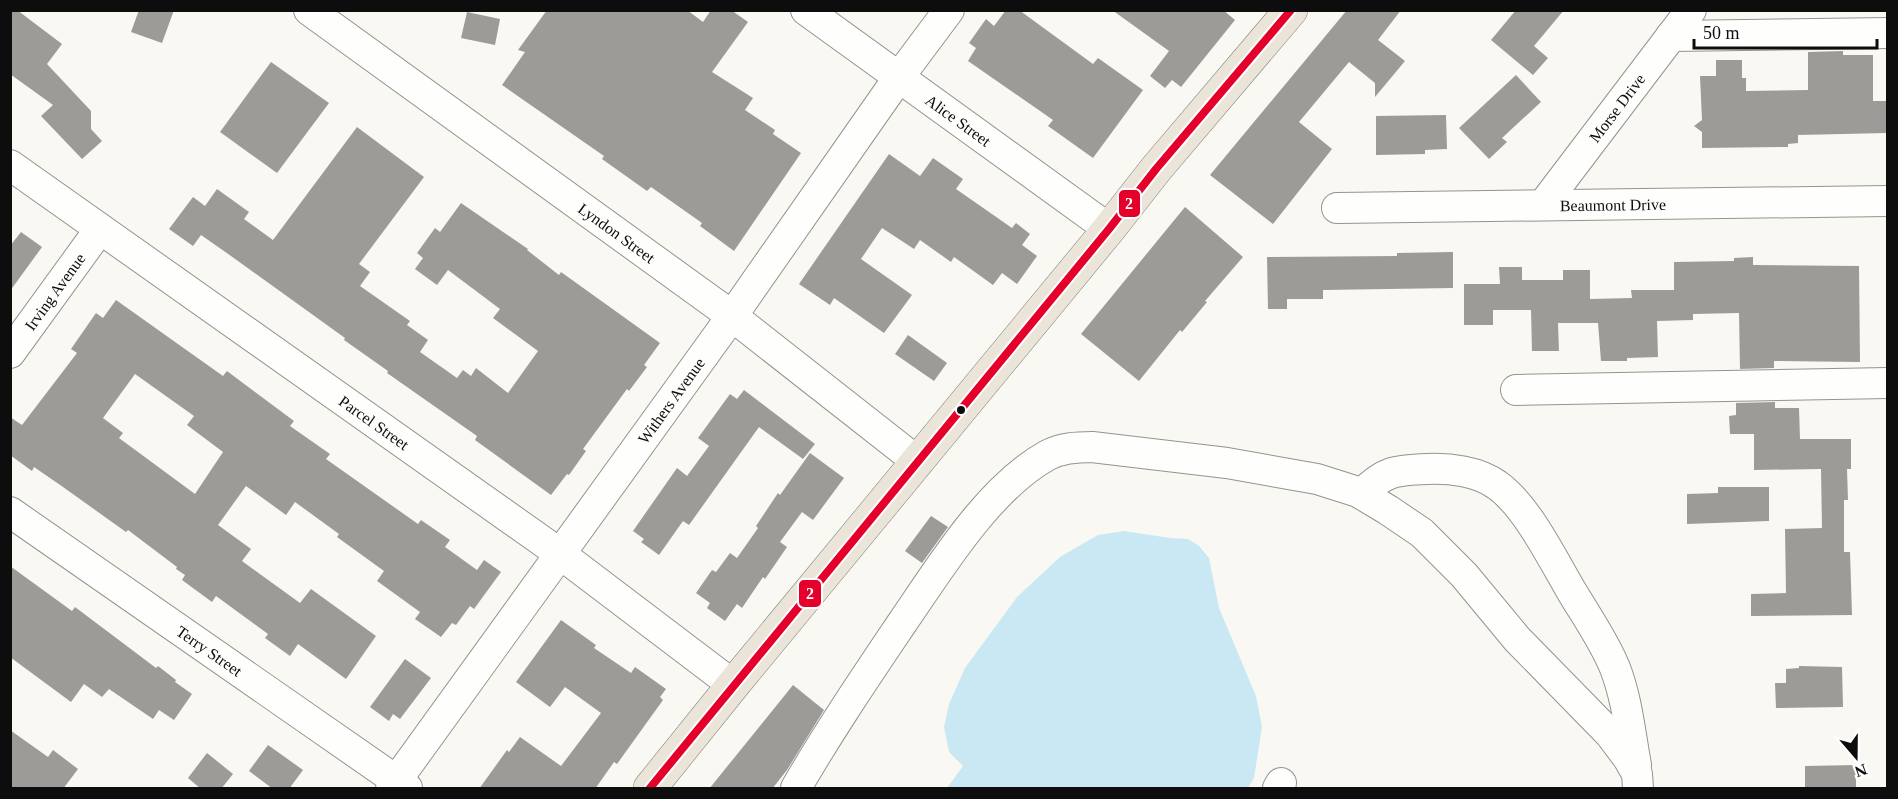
<svg xmlns="http://www.w3.org/2000/svg" width="1898" height="799" viewBox="0 0 1898 799" font-family="'Times New Roman',serif">
  <style>
    .water { fill: #cae8f3 }
    .building { fill: #9d9b98; fill-rule: evenodd }
    .lines { fill: none; stroke-linecap: round; stroke-linejoin: round }
    .minor-casing { stroke: #949390; stroke-width: 32 }
    .major-casing { stroke: #81807d; stroke-width: 34 }
    .minor { stroke: #fefefd; stroke-width: 30 }
    .major { stroke: #ebe5d9; stroke-width: 33 }
    .bus-1-casing { stroke: #fff; stroke-width: 12 }
    .bus-1 { stroke: #e4002b; stroke-width: 8 }
    .bus-dot { fill: #0d0d0d; stroke: #fff; stroke-width: 2 }
    .labels { text-anchor: middle; dominant-baseline: central; stroke-width: 6; stroke-linejoin: round; paint-order: stroke }
    .street-label { font-size: 16px; fill: #0d0d0d; stroke: #fff }
    .line-badge { stroke: #fff; stroke-width: 2 }
    .badge-label { font-size: 16px; text-anchor: middle; font-weight: bold; fill: #fff }
  </style>
  <rect width="100%" height="100%" fill="#faf8f2"/>
  <path class="water" d="M 1124,531 L 1170,538 L 1188,539 L 1199,546 L 1209,558 L 1219,608 L 1256,696 L 1262,727 L 1254,778 L 1248,788 L 947,788 L 963,766 L 949,752 L 944,727 L 949,704 L 965,668 L 1017,597 L 1060,557 L 1098,535 Z"/>
  <g class="building">
    <path d="M 10,10 L 17,10 L 62,44 L 47,64 L 91,111 L 91,129 L 102,141 L 82,159 L 41,116 L 53,105 L 10,74 Z"/>
    <path d="M 139,10 L 174,10 L 162,43 L 131,32 Z"/>
    <path d="M 547,10 L 687,10 L 703,22 L 711,10 L 731,10 L 748,22 L 712,72 L 753,98 L 745,110 L 775,130 L 773,134 L 801,153 L 734,251 L 700,226 L 702,223 L 651,187 L 647,191 L 602,159 L 604,156 L 502,85 L 525,52 L 518,50 Z"/>
    <path d="M 1006,10 L 1019,10 L 1093,64 L 1098,58 L 1143,90 L 1093,158 L 1048,126 L 1053,120 L 968,61 L 976,48 L 969,43 L 986,19 L 994,26 Z"/>
    <path d="M 1112,10 L 1223,10 L 1235,20 L 1181,87 L 1172,80 L 1165,88 L 1150,76 L 1169,51 Z"/>
    <path d="M 1347,10 L 1401,10 L 1378,40 L 1405,61 L 1375,97 L 1375,83 L 1349,62 L 1299,122 L 1332,149 L 1273,224 L 1210,175 Z"/>
    <path d="M 1516,10 L 1564,10 L 1534,46 L 1548,58 L 1533,75 L 1491,40 Z"/>
    <path d="M 467,12 L 500,19 L 495,45 L 461,38 Z"/>
    <path d="M 1843,51 L 1843,55 L 1873,55 L 1873,101 L 1887,101 L 1887,133 L 1798,135 L 1798,143 L 1788,144 L 1788,147 L 1702,148 L 1702,132 L 1694,126 L 1702,120 L 1700,76 L 1716,76 L 1716,60 L 1742,60 L 1742,78 L 1746,78 L 1746,91 L 1808,90 L 1808,52 Z"/>
    <path d="M 271,62 L 329,103 L 277,173 L 220,132 Z"/>
    <path d="M 1516,75 L 1541,102 L 1502,138 L 1507,142 L 1489,159 L 1459,128 Z"/>
    <path d="M 1446,115 L 1447,149 L 1425,150 L 1425,154 L 1376,155 L 1376,116 Z"/>
    <path d="M 357,127 L 424,177 L 359,264 L 370,272 L 360,286 L 410,321 L 407,325 L 428,340 L 420,352 L 457,378 L 463,370 L 471,376 L 476,368 L 508,393 L 538,351 L 493,318 L 500,309 L 448,270 L 437,285 L 415,269 L 423,258 L 417,253 L 435,228 L 440,232 L 461,203 L 528,249 L 527,250 L 559,275 L 561,272 L 660,343 L 644,365 L 647,367 L 629,391 L 627,389 L 583,449 L 586,451 L 569,475 L 567,474 L 551,495 L 475,440 L 477,436 L 387,373 L 388,371 L 344,340 L 345,338 L 231,256 L 201,235 L 193,246 L 169,229 L 193,197 L 205,206 L 217,189 L 249,212 L 244,219 L 273,240 Z"/>
    <path d="M 889,154 L 920,176 L 933,158 L 963,179 L 956,189 L 1012,228 L 1016,223 L 1030,234 L 1022,245 L 1037,256 L 1017,284 L 1002,273 L 993,285 L 954,257 L 951,262 L 920,240 L 914,249 L 882,228 L 861,259 L 912,295 L 884,333 L 834,298 L 830,305 L 799,284 Z"/>
    <path d="M 1185,207 L 1243,257 L 1205,301 L 1207,302 L 1182,332 L 1180,330 L 1139,381 L 1081,334 Z"/>
    <path d="M 21,232 L 42,247 L 10,291 L 10,246 Z"/>
    <path d="M 1453,252 L 1453,288 L 1323,290 L 1323,299 L 1287,299 L 1287,309 L 1268,309 L 1267,257 L 1397,256 L 1397,253 Z"/>
    <path d="M 1753,257 L 1753,265 L 1859,266 L 1860,362 L 1774,361 L 1774,368 L 1740,369 L 1739,313 L 1693,314 L 1693,320 L 1657,321 L 1658,357 L 1627,358 L 1627,361 L 1601,361 L 1598,323 L 1558,323 L 1559,351 L 1532,351 L 1531,310 L 1493,310 L 1493,325 L 1464,325 L 1464,284 L 1500,284 L 1499,267 L 1522,267 L 1522,280 L 1563,280 L 1563,270 L 1590,270 L 1590,299 L 1632,298 L 1631,290 L 1674,290 L 1674,262 L 1734,261 L 1734,258 Z"/>
    <path d="M 116,300 L 223,376 L 227,371 L 294,421 L 290,426 L 330,454 L 326,459 L 418,524 L 421,520 L 450,540 L 445,547 L 477,570 L 484,560 L 501,572 L 474,609 L 470,606 L 456,625 L 452,623 L 441,637 L 415,619 L 420,612 L 377,581 L 384,571 L 337,537 L 339,534 L 295,502 L 286,515 L 246,486 L 218,525 L 251,549 L 242,561 L 300,603 L 311,589 L 376,636 L 346,679 L 298,644 L 290,656 L 265,638 L 268,634 L 216,596 L 212,602 L 182,580 L 185,575 L 176,569 L 177,567 L 128,530 L 126,532 L 63,487 L 34,467 L 32,471 L 10,455 L 10,417 L 22,425 L 77,353 L 71,349 L 96,313 L 103,318 ZM 135,374 L 194,416 L 187,425 L 223,452 L 195,494 L 119,438 L 123,433 L 103,418 Z"/>
    <path d="M 908,335 L 947,363 L 934,381 L 895,354 Z"/>
    <path d="M 744,390 L 815,444 L 803,459 L 759,427 L 689,525 L 683,521 L 659,555 L 641,542 L 644,539 L 633,531 L 677,468 L 687,476 L 709,446 L 698,438 L 730,394 L 737,399 Z"/>
    <path d="M 1775,402 L 1775,408 L 1799,408 L 1800,439 L 1851,439 L 1851,469 L 1847,469 L 1848,500 L 1844,500 L 1844,552 L 1850,552 L 1852,615 L 1751,616 L 1751,594 L 1786,593 L 1785,529 L 1822,528 L 1821,469 L 1754,470 L 1754,434 L 1730,434 L 1729,416 L 1736,415 L 1736,403 Z"/>
    <path d="M 810,453 L 844,478 L 813,520 L 802,512 L 780,542 L 787,547 L 765,579 L 763,577 L 742,608 L 737,604 L 725,621 L 707,608 L 710,603 L 696,593 L 712,570 L 716,572 L 730,553 L 737,558 L 758,528 L 756,526 L 778,493 L 780,495 Z"/>
    <path d="M 1718,487 L 1769,487 L 1769,521 L 1687,524 L 1687,494 L 1718,493 Z"/>
    <path d="M 931,516 L 948,527 L 922,563 L 905,551 Z"/>
    <path d="M 10,566 L 72,611 L 75,607 L 156,668 L 158,666 L 176,680 L 175,682 L 192,694 L 174,720 L 159,710 L 153,719 L 109,689 L 102,697 L 84,684 L 71,702 L 10,657 Z"/>
    <path d="M 561,620 L 596,645 L 594,648 L 631,673 L 635,667 L 666,689 L 660,697 L 663,700 L 617,764 L 614,762 L 595,789 L 479,789 L 507,750 L 509,752 L 520,737 L 561,766 L 601,713 L 565,687 L 550,707 L 516,682 Z"/>
    <path d="M 405,659 L 431,678 L 400,719 L 393,714 L 389,721 L 370,707 Z"/>
    <path d="M 1799,666 L 1842,667 L 1843,707 L 1776,708 L 1775,683 L 1786,683 L 1786,669 L 1799,668 Z"/>
    <path d="M 793,685 L 824,710 L 787,770 L 772,789 L 709,789 Z"/>
    <path d="M 10,730 L 48,757 L 53,750 L 78,769 L 63,789 L 10,789 Z"/>
    <path d="M 268,745 L 303,770 L 289,789 L 273,789 L 249,771 Z"/>
    <path d="M 207,753 L 233,774 L 221,789 L 201,789 L 188,778 Z"/>
    <path d="M 1856,765 L 1856,789 L 1805,789 L 1805,766 Z"/>
  </g>
  <g class="lines">
    <defs>
      <g id="minor">
        <path id="s1" d="M 309,10 L 732,316 L 918,462"/>
        <path id="s2" d="M 806,10 L 1109,229"/>
        <path d="M 1671,36 L 1888,33"/>
        <path id="s3" d="M 10,165 L 559,553 L 733,685"/>
        <path id="s4" d="M 1543,205 L 1691,10"/>
        <path id="s5" d="M 1337,208 L 1888,201"/>
        <path id="s6" d="M 10,353 L 100,229"/>
        <path d="M 1516,390 L 1888,383"/>
        <path d="M 1362,494 C 1384,471 1396,470 1427,469 C 1449,468 1478,471 1497,485 C 1527,506 1553,560 1572,592 C 1587,617 1604,641 1615,668 C 1627,699 1630,732 1636,765"/>
        <path id="s7" d="M 10,512 L 407,788"/>
        <path id="s8" d="M 391,788 L 732,316 L 899,77 L 949,10"/>
        <path d="M 796,788 C 829,731 865,678 902,623 C 940,568 988,488 1048,455 C 1062,448 1076,447 1092,447 L 1227,463 L 1317,479 L 1358,492 L 1388,510 L 1422,533 L 1464,575 L 1517,639 L 1610,734 L 1628,758 L 1637,774 L 1638,788"/>
        <path d="M 1278,788 L 1281,783"/>
      </g>
      <path id="major" d="M 650,788 L 733,685 L 1109,229 L 1156,169 L 1291,10"/>
    </defs>
    <use href="#minor" class="minor-casing"/>
    <use href="#major" class="major-casing"/>
    <use href="#minor" class="minor"/>
    <use href="#major" class="major"/>
    <defs>
      <path id="bus-1" d="M 650,788 L 1109,229 L 1156,169 L 1291,10"/>
    </defs>
    <use href="#bus-1" class="bus-1-casing"/>
    <use href="#bus-1" class="bus-1"/>
  </g>
  <circle class="bus-dot" cx="961" cy="410" r="5"/>
  <g class="labels">
    <g class="street-label">
      <text stroke="none"><textPath href="#s4" startOffset="122">Morse Drive</textPath></text>
      <text stroke="none"><textPath href="#s2" startOffset="188">Alice Street</textPath></text>
      <text stroke="none"><textPath href="#s5" startOffset="276">Beaumont Drive</textPath></text>
      <text stroke="none"><textPath href="#s1" startOffset="380">Lyndon Street</textPath></text>
      <text stroke="none"><textPath href="#s6" startOffset="76">Irving Avenue</textPath></text>
      <text stroke="none"><textPath href="#s8" startOffset="478">Withers Avenue</textPath></text>
      <text stroke="none"><textPath href="#s3" startOffset="446">Parcel Street</textPath></text>
      <text stroke="none"><textPath href="#s7" startOffset="243">Terry Street</textPath></text>
    </g>
  </g>
  <g class="line-badge">
    <rect x="1118" y="189" width="23" height="29" rx="6" fill="#e4002b"/>
    <rect x="798" y="579" width="24" height="29" rx="6" fill="#e4002b"/>
  </g>
  <g class="badge-label">
    <text x="1129" y="209">2</text>
    <text x="810" y="599">2</text>
  </g>
  <rect width="1898" height="799" fill="none" stroke="#0d0d0d" stroke-width="24"/>
  <g transform="translate(1856 757) rotate(160)" stroke="#ffffff" stroke-width="4.5" paint-order="stroke">
  <path d="M0-4.5L10 22L0 15L-10 22Z" fill="#0d0d0d"/>
  <text y="-9" font-size="16" font-weight="bold" text-anchor="middle" fill="#0d0d0d">N</text>
  </g>
  <path d="M1694 39v9h183v-9" fill="none" stroke="#0d0d0d" stroke-width="3"/>
  <text x="1703" y="39" font-size="18" fill="#0d0d0d" stroke="#ffffff" stroke-width="4.5" paint-order="stroke">50 m</text>
</svg>
